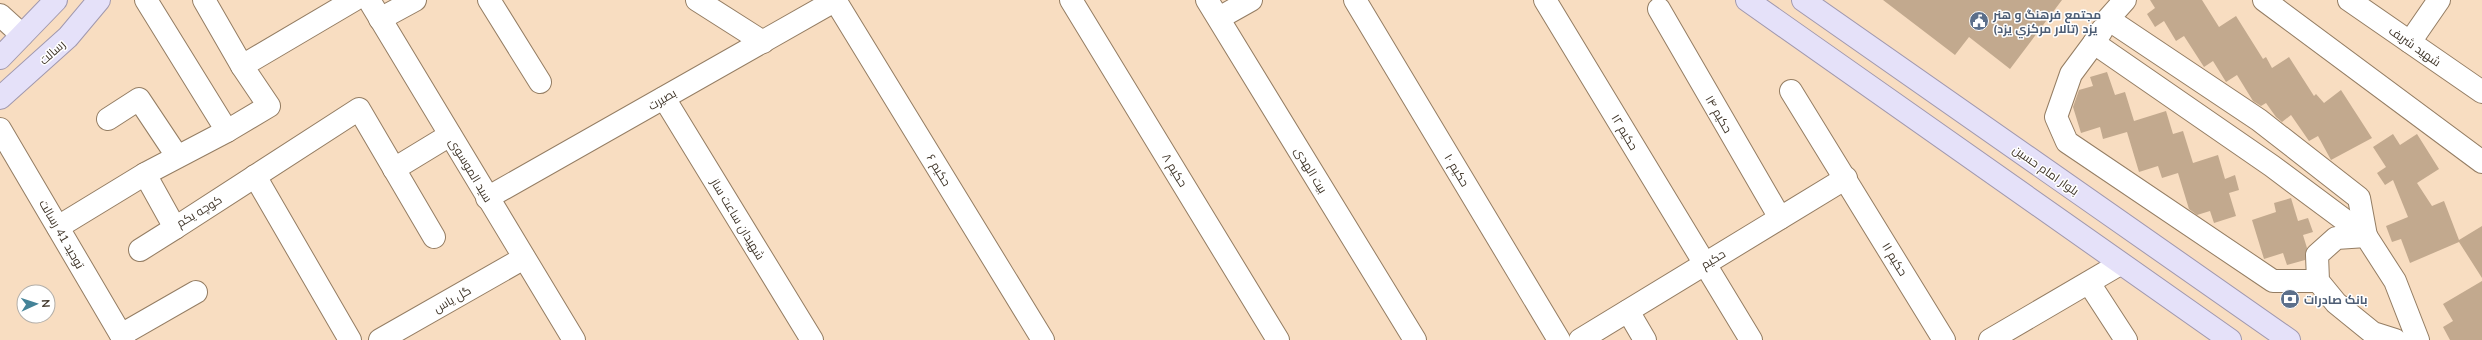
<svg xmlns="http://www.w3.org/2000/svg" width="2482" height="340" viewBox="0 0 2482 340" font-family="Mulish,Cairo,sans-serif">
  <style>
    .building { fill: #c2a98e }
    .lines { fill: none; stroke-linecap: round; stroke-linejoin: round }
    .minor-casing { stroke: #947d63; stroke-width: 24 }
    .major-casing { stroke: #a098ae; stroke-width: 24 }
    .minor { stroke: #fff; stroke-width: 22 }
    .major { stroke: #e5e1f9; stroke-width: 22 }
    .labels { text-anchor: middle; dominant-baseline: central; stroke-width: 3; stroke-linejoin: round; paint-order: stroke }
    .service-label { font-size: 12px; font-weight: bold; fill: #4e5e75; stroke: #fff; text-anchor: start }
    .street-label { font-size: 12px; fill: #40362a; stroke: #fff }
  </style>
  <rect width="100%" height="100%" fill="#f8ddc1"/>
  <g class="building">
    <path d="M 1883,0 L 2062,0 L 2010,69 L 1969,37 L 1955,55 Z"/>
    <path d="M 2150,0 L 2202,0 L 2219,27 L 2236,16 L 2263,59 L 2266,57 L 2272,68 L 2289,57 L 2314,96 L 2316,94 L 2324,103 L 2341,90 L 2372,138 L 2331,160 L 2318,136 L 2309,141 L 2291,115 L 2282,122 L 2276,117 L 2266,103 L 2261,106 L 2253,101 L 2237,75 L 2226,82 L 2213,61 L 2204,67 L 2184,36 L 2176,41 L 2164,21 L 2155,27 L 2147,14 L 2155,8 Z"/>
    <path d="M 2107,72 L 2115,95 L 2125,92 L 2134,121 L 2166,111 L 2173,134 L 2183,131 L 2193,163 L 2218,155 L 2225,179 L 2235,175 L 2239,190 L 2229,193 L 2236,216 L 2214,223 L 2210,211 L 2197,215 L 2189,209 L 2178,173 L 2162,178 L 2158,166 L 2139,172 L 2127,132 L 2103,139 L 2100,127 L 2081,133 L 2073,107 L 2079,90 L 2093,86 L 2090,77 Z"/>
    <path d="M 2393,134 L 2400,145 L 2417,134 L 2439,169 L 2417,183 L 2432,206 L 2444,201 L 2459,240 L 2482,226 L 2482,278 L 2459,242 L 2410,263 L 2401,239 L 2392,242 L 2386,226 L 2408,217 L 2393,180 L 2385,185 L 2377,173 L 2386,167 L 2373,147 Z"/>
    <path d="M 2291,198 L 2298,221 L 2308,218 L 2313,232 L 2303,235 L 2307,248 L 2305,260 L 2287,265 L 2283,253 L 2264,259 L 2252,220 L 2276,212 L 2274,203 Z"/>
    <path d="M 2482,281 L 2482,340 L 2450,340 L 2443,327 L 2453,321 L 2443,304 Z"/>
  </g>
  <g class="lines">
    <defs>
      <g id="minor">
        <path d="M 146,0 L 227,131"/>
        <path d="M 204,0 L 242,66"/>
        <path d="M 369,0 L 574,340"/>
        <path d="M 489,0 L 540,82"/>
        <path d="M 697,0 L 763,42"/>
        <path d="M 835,0 L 1043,340"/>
        <path d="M 1071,0 L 1278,340"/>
        <path d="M 1207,0 L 1415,340"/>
        <path d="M 1355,0 L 1559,340"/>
        <path d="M 1545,0 L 1751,340"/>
        <path d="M 2125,0 L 2108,19 L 2259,120 L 2359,198 L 2366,236"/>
        <path d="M 2264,0 L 2482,162"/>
        <path d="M 2349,0 L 2482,92"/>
        <path d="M 1659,9 L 1780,218"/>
        <path d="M 0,15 L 22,35"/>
        <path d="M 1219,18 L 1251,0"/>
        <path d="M 380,19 L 415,0"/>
        <path d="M 2102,30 L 2094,43 L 2272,166 L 2366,236"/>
        <path d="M 2410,42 L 2439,0"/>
        <path d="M 2094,43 L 2071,74 L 2056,117 L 2067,142 L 2273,281 L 2318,281"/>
        <path d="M 1791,91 L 1944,340"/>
        <path d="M 664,98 L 812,340"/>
        <path d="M 108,119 L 139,99 L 177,156"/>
        <path d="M 0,129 L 124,340"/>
        <path d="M 394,169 L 450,135"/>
        <path d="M 145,174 L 175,228 L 359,109 L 434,237"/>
        <path d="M 255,176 L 350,340"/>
        <path d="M 487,198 L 836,0"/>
        <path d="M 58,227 L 145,174 L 227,131 L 269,106 L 242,66 L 354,0"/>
        <path d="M 140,250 L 175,228"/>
        <path d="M 2089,283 L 2126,340"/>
        <path d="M 1628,311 L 1645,340"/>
        <path d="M 121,335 L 196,292"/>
        <path d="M 380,340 L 524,258"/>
        <path d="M 1580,340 L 1846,178"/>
        <path d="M 1990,340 L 2120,264"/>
        <path d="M 2395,340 L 2373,333 L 2336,303 L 2318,281 L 2317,255 L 2336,238 L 2366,236 L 2395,281 L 2418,340"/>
      </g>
      <g id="major">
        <path d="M 1747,0 L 2230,340"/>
        <path d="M 1803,0 L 2289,340"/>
        <path d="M 0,58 L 56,0"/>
        <path d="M 0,98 L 68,37 L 99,0"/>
      </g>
    </defs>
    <use href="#minor" class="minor-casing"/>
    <use href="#major" class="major-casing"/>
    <use href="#minor" class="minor"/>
    <use href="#major" class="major"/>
  </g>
  <defs>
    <symbol id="civic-disc" viewBox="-11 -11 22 22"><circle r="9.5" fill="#5c6f8a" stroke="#fff"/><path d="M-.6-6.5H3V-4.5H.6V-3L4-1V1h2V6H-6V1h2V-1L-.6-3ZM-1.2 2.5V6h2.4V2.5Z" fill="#fff"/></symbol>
    <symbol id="bank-disc" viewBox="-11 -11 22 22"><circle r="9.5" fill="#5c6f8a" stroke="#fff"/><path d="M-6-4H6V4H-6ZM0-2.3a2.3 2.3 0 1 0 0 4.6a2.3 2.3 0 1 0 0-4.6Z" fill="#fff"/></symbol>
  </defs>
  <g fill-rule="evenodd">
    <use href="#civic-disc" x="1968" y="10" width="22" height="22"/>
    <use href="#bank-disc" x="2279" y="288" width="22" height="22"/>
  </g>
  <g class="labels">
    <g class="service-label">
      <text x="1993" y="14">مجتمع فرهنگ و هنر<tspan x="1993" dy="14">یزد (تالار مركزي یزد)</tspan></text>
      <text x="2304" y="299">بانک صادرات</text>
    </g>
    <g class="street-label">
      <text transform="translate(2415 46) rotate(35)">شهید شریف</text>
      <text transform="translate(52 52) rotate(-42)">رسالت</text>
      <text transform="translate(662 99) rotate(-30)">بصیرت</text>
      <text transform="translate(1719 114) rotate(60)">حکیم ۱۴</text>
      <text transform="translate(1625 132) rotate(59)">حکیم ۱۲</text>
      <text transform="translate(471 170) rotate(59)">سید الموسوی</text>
      <text transform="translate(939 170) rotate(59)">حکیم ۶</text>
      <text transform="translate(1175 170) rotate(59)">حکیم ۸</text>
      <text transform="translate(1311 170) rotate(59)">بیت الهدی</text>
      <text transform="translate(1457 170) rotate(59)">حکیم ۱۰</text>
      <text transform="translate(2046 170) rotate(35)">بلوار امام حسین</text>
      <text transform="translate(199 211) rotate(-31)">کوچه یکم</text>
      <text transform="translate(738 219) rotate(59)">شهیدان ساعت ساز</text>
      <text transform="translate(62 234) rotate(60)">توحید 41 رسالت</text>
      <text transform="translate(1713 259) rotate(-31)">حکیم</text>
      <text transform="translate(1895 259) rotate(59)">حکیم ۱۱</text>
      <text transform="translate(452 299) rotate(-30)">گل یاس</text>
    </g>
  </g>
  <g transform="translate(36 304) rotate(87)"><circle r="19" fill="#ffffff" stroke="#b3afaa"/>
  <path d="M0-3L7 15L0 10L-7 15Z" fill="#448398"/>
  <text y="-6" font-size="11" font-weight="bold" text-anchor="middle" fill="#40362a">N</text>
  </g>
</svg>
